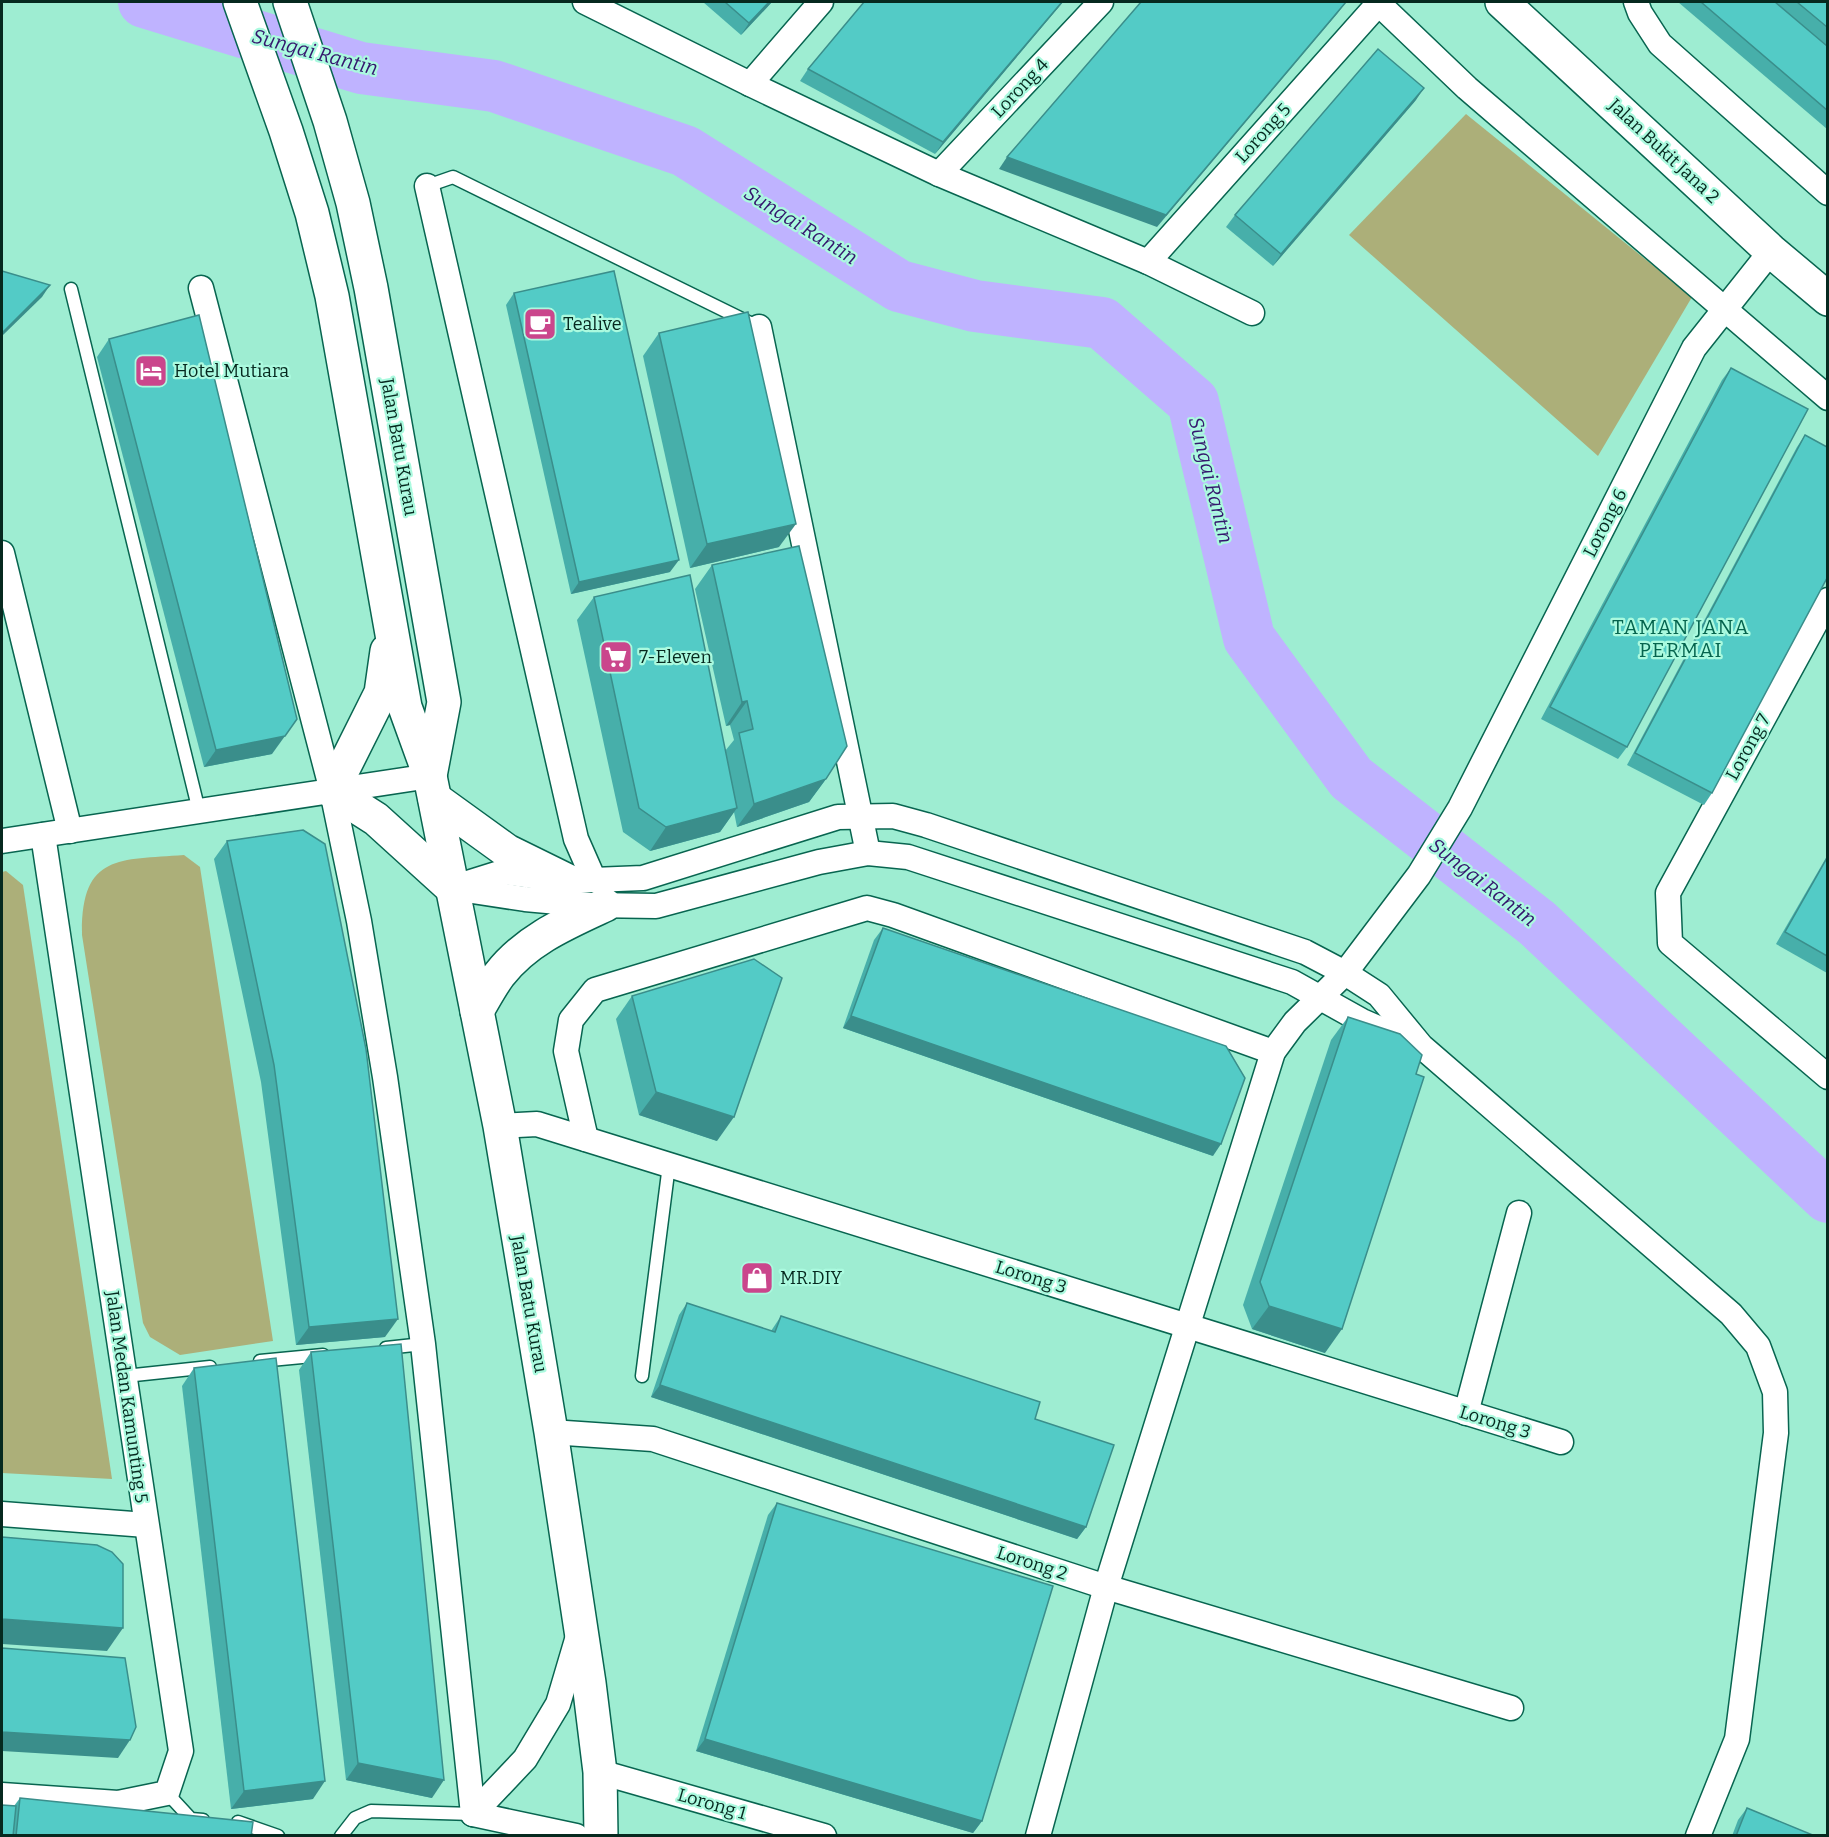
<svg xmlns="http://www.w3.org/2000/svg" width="1829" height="1837" viewBox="0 0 1829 1837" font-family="Bitter,serif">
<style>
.green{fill:#acaf79}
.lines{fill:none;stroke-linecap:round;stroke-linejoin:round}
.river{stroke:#bfb3ff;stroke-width:52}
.lane-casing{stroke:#086550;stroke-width:15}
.street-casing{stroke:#086550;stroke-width:27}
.secondary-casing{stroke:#086550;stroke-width:36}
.lane{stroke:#fff;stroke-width:12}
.street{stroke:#fff;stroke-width:24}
.secondary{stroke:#fff;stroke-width:33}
.wall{fill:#47afaa}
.shaded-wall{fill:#3a8e8b}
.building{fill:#53cbc6;stroke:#3a8e8b;stroke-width:1.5}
.labels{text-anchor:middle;stroke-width:4.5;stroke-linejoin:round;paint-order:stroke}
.street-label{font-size:18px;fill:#06291f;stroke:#abfadf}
.poi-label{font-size:18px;fill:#06291f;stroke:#abfadf;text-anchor:start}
.water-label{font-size:20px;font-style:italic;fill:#34176d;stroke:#abfadf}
.neighbourhood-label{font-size:20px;letter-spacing:1.5px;fill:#05644e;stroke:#abfadf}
</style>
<rect width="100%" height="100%" fill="#9eedd2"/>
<g class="green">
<polygon points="1466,114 1692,297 1598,456 1349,235"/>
<path d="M184,855L200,867L273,1341L180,1355L150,1337L143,1323L82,935C81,854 118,860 184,855Z"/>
<polygon points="6,871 23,885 112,1479 2,1473 2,872"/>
</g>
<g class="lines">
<polyline class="river" points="144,2 361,68 494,86 685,151 899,286 975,306 1102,323 1193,402 1249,638 1351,778 1537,923 1828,1197"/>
<g class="lane-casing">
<g id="lane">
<polyline points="427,186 453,177 750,323"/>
<polyline points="71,289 199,811"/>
<polyline points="386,1348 423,1344"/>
<polyline points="260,1361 323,1355"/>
<polyline points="125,1376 210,1367"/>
<polyline points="642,1376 669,1165"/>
<polyline points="167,1793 191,1819 203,1820"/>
<polyline points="238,1822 278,1836"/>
<polyline points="341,1836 355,1818 371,1811 473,1814"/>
</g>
</g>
<g class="street-casing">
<g id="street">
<polyline points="585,2 750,84 939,174 1148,262 1252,313"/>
<polyline points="1377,2 1467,88 1828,398"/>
<polyline points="1636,2 1640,13 1660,44 1828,193"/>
<polyline points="750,84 821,2"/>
<polyline points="939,174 1101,2"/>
<polyline points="427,186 576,839 594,880"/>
<polyline points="1148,262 1379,3"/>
<polyline points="201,288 332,791 359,921 385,1077 423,1344 473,1814"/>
<polyline points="759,327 868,853"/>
<polyline points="2,553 70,831"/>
<polyline points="1828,600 1668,893 1670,943 1828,1077"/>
<polyline points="2,841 430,776"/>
<polyline points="452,888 503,872 568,881 643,878 838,817 893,816 926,825 1305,952 1345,973 1379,995 1421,1046 1731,1314 1758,1346 1775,1392 1776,1433 1737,1739 1698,1836"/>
<polyline points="459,889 525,899 591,905 656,906 819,862 868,853 908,857 1292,982 1362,1021 1394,1035"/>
<polyline points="500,1126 537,1124 1561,1442"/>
<polyline points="586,1139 566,1051 571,1020 595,990 867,908 893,915 1273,1052"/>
<polyline points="1466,1413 1519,1213"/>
<polyline points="551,1432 653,1439 1106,1587 1511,1708"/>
<polyline points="2,1514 146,1525"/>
<polyline points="600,1772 824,1836"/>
<polyline points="2,1795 118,1803 167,1793 181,1751 43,835"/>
<polyline points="473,1814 525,1759 558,1704 579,1633"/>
<polyline points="473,1814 576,1836"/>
<polyline points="1038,1836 1106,1587 1273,1052 1295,1022 1345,973 1419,875 1460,808 1694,348 1771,251"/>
</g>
</g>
<g class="secondary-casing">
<g id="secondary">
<polyline points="240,2 286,131 312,213 332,296 405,707 430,776 500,1126 551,1432 589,1683 600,1772 601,1836"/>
<polyline points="290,2 330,121 353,203 371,288 444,702 430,776"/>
<polyline points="1502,2 1771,251 1828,299"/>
<polyline points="387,651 381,693 332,791 376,819 452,888"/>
<polyline points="435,799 507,851 568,881"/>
<path d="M477,1011C484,999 491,986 499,975C526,940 566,923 605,905"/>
</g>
</g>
<use href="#lane" class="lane"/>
<use href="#street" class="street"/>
<use href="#secondary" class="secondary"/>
</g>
<g class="wall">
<polygon points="703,2 772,2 741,35"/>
<polygon points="864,2 1063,2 935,154 800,81 808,69"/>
<polygon points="1678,2 1827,2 1827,129"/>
<polygon points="1416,100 1273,266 1226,227 1235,215"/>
<polygon points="514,293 670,572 571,594 506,305"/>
<polygon points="659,333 779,547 690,568 643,356"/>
<polygon points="109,339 272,754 204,767 97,357"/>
<polygon points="1731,368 1627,747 1618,759 1541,719 1722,380"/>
<polygon points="1805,435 1712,793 1704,805 1627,765 1797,447"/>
<polygon points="712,565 826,779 809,802 737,827 734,812 720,832 650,851 623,832 577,620 594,597 725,751 734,740 730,725 726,726 695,589"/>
<polygon points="227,841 385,1337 296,1345 261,1082 214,859"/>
<polygon points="1827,856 1827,973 1776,944"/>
<polygon points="883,928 1213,1156 843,1028 874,940"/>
<polygon points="632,996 717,1141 639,1115 616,1019"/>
<polygon points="1348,1017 1325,1353 1252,1329 1243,1305 1331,1040"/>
<polygon points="687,1303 771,1331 781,1316 1035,1419 1086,1527 1077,1539 651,1397 679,1315"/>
<polygon points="311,1352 432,1798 346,1780 299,1370"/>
<polygon points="194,1368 313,1799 231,1809 182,1386"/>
<polygon points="777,1503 982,1821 973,1833 696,1751 768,1515"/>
<polygon points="20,1798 251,1836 2,1836 14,1806"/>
<polygon points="1747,1808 1815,1836 1732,1836 1738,1820"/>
</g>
<g class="shaded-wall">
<polygon points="769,2 772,2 741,35 749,23"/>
<polygon points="1062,2 1063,2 935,154 943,142"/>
<polygon points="1346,2 1337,14 1157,227 999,169 1007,157"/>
<polygon points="1424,88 1416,100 1273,266 1281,254"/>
<polygon points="50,285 42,297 2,336 2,333"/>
<polygon points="796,524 779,547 690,568 707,544"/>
<polygon points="679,560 670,572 571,594 579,582"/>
<polygon points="747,701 730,725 726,726 742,702"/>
<polygon points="285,736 272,754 204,767 216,750"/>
<polygon points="826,779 809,802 737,827 754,804"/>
<polygon points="737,808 720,832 650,851 666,827"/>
<polygon points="851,1016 1221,1144 1213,1156 843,1028"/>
<polygon points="656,1092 734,1117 717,1141 639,1115"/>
<polygon points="1269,1306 1342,1329 1325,1353 1252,1329"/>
<polygon points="398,1319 385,1337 296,1345 309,1327"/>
<polygon points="660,1385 1086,1527 1077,1539 651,1397"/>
<polygon points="2,1619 123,1628 107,1651 2,1644"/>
<polygon points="2,1732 130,1740 118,1758 2,1751"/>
<polygon points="705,1739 982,1821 973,1833 696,1751"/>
<polygon points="358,1763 444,1780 432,1798 346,1780"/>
<polygon points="325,1781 313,1799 231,1809 244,1791"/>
</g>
<g class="building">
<polygon points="725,2 769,2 749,23"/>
<polygon points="864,2 1062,2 943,142 808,69"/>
<polygon points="1141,2 1346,2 1166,215 1007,157"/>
<polygon points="1701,2 1775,2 1827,46 1827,110"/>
<polygon points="1797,2 1827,2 1827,27"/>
<polygon points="1378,49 1424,88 1281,254 1235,215"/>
<polygon points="2,271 50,285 2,333"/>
<polygon points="614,271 679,560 579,582 514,293"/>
<polygon points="748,312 796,524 707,544 659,333"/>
<polygon points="199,315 297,719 285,736 216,750 109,339"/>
<polygon points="1731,368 1808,409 1627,747 1550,707"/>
<polygon points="1805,435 1827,447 1827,578 1712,793 1635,753"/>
<polygon points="799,546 847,746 826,779 754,804 739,733 753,729 747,701 742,702 712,565"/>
<polygon points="690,575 737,808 666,827 639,808 594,597"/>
<polygon points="303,830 325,844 366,1049 398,1319 309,1327 274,1065 227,841"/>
<polygon points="1827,858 1827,956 1785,932"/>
<polygon points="883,928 1226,1046 1245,1078 1221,1144 851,1016"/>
<polygon points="754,959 782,978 734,1117 656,1092 632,996"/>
<polygon points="1348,1017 1400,1034 1422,1055 1416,1074 1424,1077 1342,1329 1269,1306 1260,1282"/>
<polygon points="687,1303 775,1332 781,1316 1040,1402 1035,1419 1114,1445 1086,1527 660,1385"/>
<polygon points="401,1344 444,1780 358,1763 311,1352"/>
<polygon points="276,1358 325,1781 244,1791 194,1368"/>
<polygon points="777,1503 1053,1586 982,1821 705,1739"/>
<polygon points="2,1537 97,1545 112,1552 123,1564 123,1628 2,1619"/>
<polygon points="2,1648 125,1658 136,1727 130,1740 2,1732"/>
<polygon points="20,1798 253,1822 251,1836 16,1836"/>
<polygon points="2,1805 16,1806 13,1836 2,1836"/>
<polygon points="1747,1808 1815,1836 1736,1836"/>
</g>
<defs>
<g id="cafe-square" transform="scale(1.725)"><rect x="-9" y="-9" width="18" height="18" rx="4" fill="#ca468c" stroke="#abfadf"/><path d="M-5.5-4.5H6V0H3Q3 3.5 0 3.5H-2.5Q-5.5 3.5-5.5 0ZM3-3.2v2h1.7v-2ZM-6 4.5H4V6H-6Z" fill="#fff"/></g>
<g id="hotel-square" transform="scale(1.725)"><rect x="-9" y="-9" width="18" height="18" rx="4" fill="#ca468c" stroke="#abfadf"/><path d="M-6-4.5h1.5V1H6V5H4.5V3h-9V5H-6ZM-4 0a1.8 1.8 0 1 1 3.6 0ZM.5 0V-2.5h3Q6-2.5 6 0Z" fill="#fff"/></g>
<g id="supermarket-square" transform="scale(1.725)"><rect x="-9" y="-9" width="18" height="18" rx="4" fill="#ca468c" stroke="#abfadf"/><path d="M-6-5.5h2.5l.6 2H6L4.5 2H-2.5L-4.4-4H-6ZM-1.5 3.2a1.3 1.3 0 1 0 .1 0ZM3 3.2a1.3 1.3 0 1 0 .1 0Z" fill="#fff"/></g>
<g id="shop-square" transform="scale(1.725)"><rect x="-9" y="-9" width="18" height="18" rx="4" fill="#ca468c" stroke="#abfadf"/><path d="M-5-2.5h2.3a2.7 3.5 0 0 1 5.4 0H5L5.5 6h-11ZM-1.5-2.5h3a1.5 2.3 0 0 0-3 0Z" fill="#fff"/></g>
</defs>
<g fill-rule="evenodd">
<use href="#cafe-square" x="540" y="324"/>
<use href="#hotel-square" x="151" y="371"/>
<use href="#supermarket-square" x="616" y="657"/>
<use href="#shop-square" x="757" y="1278"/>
</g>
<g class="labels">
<g class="street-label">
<text transform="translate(1020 88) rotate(-47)" y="6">Lorong 4</text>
<text transform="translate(1263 133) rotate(-48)" y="6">Lorong 5</text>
<text transform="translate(1664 151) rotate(43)" y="6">Jalan Bukit Jana 2</text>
<text transform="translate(399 447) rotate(80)" y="6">Jalan Batu Kurau</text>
<text transform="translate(1605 523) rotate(-63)" y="6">Lorong 6</text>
<text transform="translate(1748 747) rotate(-61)" y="6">Lorong 7</text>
<text transform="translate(1031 1277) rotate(17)" y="6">Lorong 3</text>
<text transform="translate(529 1304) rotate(80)" y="6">Jalan Batu Kurau</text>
<text transform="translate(127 1397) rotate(82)" y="6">Jalan Medan Kamunting 5</text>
<text transform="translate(1495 1422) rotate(17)" y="6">Lorong 3</text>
<text transform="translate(1032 1563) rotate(18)" y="6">Lorong 2</text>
<text transform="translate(712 1804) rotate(16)" y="6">Lorong 1</text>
</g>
<g class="poi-label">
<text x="563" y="330">Tealive</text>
<text x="174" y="377">Hotel Mutiara</text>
<text x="639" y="663">7-Eleven</text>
<text x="780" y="1284">MR.DIY</text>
</g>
<g class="water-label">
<text transform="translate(315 52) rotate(15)" y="7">Sungai Rantin</text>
<text transform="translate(801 225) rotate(32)" y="7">Sungai Rantin</text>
<text transform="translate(1211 480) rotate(76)" y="7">Sungai Rantin</text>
<text transform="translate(1483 882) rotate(38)" y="7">Sungai Rantin</text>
</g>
<g class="neighbourhood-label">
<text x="1681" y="634">TAMAN JANA<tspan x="1681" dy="23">PERMAI</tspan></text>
</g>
</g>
<rect width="1829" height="1837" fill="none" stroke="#06291f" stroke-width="6"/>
</svg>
